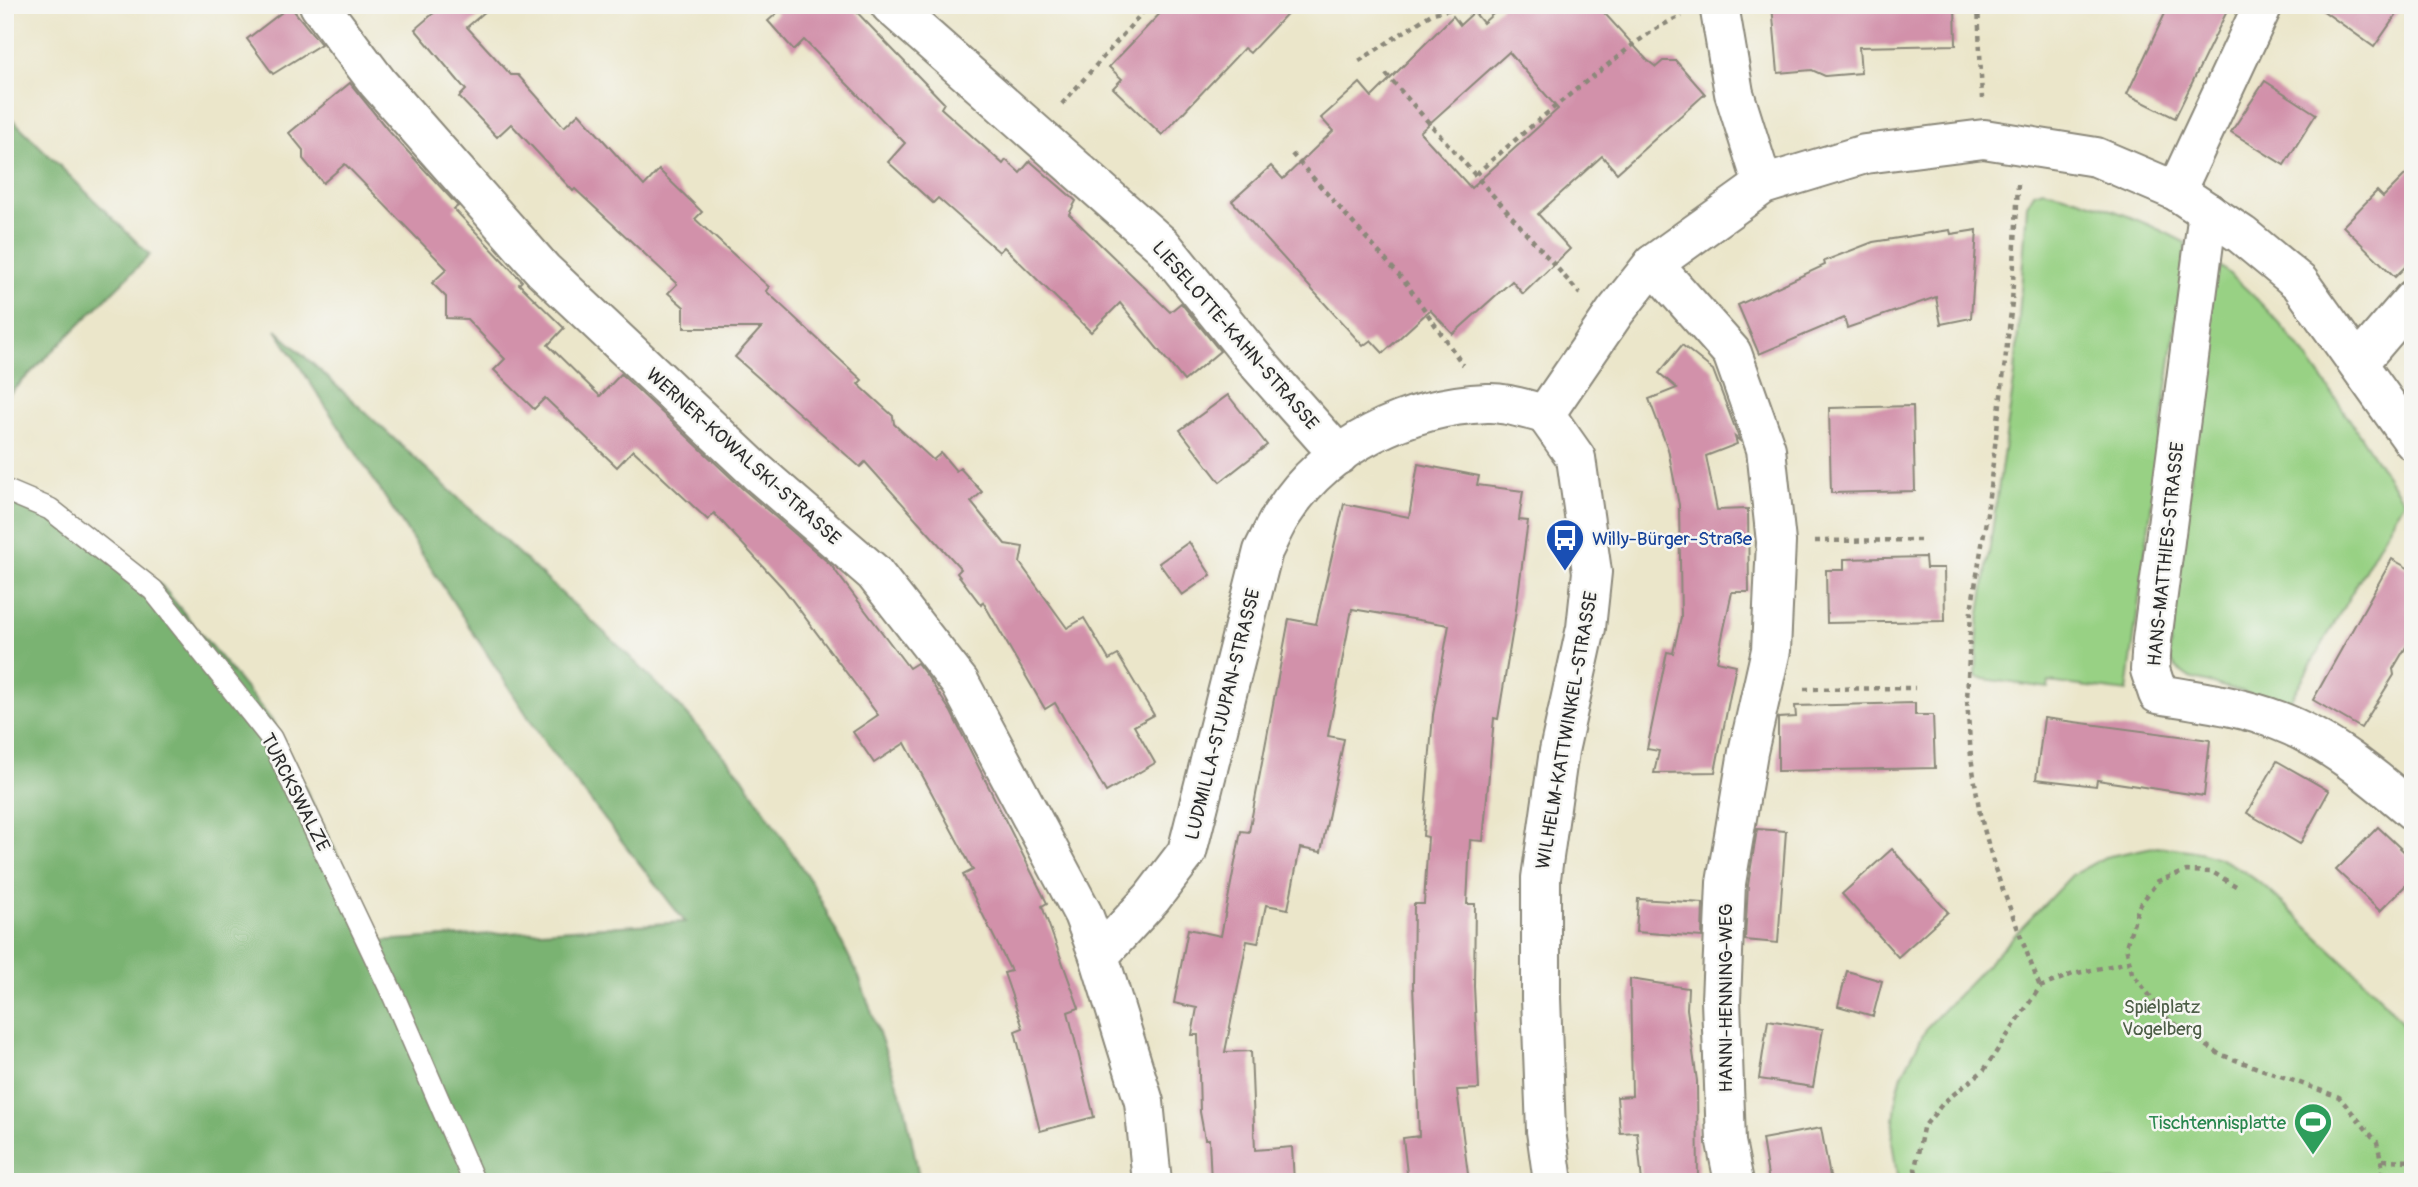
<svg xmlns="http://www.w3.org/2000/svg" width="2418" height="1187" viewBox="0 0 2418 1187" font-family="Pangolin,sans-serif">
<style>
.green{fill:#98d184;stroke:#627e58;stroke-width:2}
.forest{fill:#7ab372;stroke:#526f4e;stroke-width:2}
.building{fill:#d291aa;fill-rule:evenodd}
.lines{fill:none;stroke-linecap:round;stroke-linejoin:round}
.service-casing{stroke:#8b887a;stroke-width:24}
.minor-casing{stroke:#8b887a;stroke-width:42}
.path{stroke:#8b887a;stroke-width:4.5;stroke-dasharray:5 5;stroke-linecap:butt}
.service{stroke:#fff;stroke-width:21}
.minor{stroke:#fff;stroke-width:38}
.labels{text-anchor:middle;stroke-width:5;stroke-linejoin:round;paint-order:stroke}
.street-label{font-size:19px;fill:#2b2b2b;stroke:#f6f6f2}
.transit-label{font-size:19px;fill:#164399;stroke:#f6f6f2;text-anchor:start}
.park-label{font-size:19px;fill:#4c5d46;stroke:#f6f6f2}
.leisure-label{font-size:19px;fill:#27864d;stroke:#f6f6f2;text-anchor:end}
</style>
<rect width="100%" height="100%" fill="#f6f6f2"/>
<filter id="ink" filterUnits="userSpaceOnUse"><feTurbulence type="fractalNoise" baseFrequency=".0143" numOctaves="2"/><feDisplacementMap in="SourceGraphic" scale="14" xChannelSelector="R" yChannelSelector="G"/><feConvolveMatrix kernelMatrix="1 2 1 2 8 2 1 2 1" color-interpolation-filters="sRGB"/></filter>
<filter id="wash" filterUnits="userSpaceOnUse"><feTurbulence type="fractalNoise" baseFrequency=".00686" numOctaves="4" result="noise"/><feDisplacementMap in="SourceGraphic" scale="28" xChannelSelector="R" yChannelSelector="G"/><feGaussianBlur stdDeviation="1.57" result="paint"/><feColorMatrix in="noise" values="0 0 0 0 0 0 0 0 0 0 0 0 0 0 0 0 0 1.4 0 .05"/><feComposite in="paint" operator="in"/></filter>
<g filter="url(#wash)">
<rect width="100%" height="100%" fill="#ebe6ca"/>
<g class="green">
<path d="M2043,190C2094,201 2139,218 2186,243L2127,692L2049,682L2048,688L1976,678L1978,628L2015,374L2027,205L2034,193Z"/>
<path d="M2216,263C2301,329 2344,416 2404,501L2286,708L2241,691L2190,678L2176,668L2169,657Z"/>
<path d="M2153,847C2179,848 2204,850 2227,862C2264,880 2292,913 2322,941C2354,972 2390,1001 2413,1040V1182H1898L1892,1141L1897,1093L1902,1075L1927,1027L2072,875L2105,857Z"/>
</g>
<g class="forest">
<polygon points="5,112 150,255 5,398"/>
<polygon points="276,330 621,648 684,711 742,776 813,885 859,977 905,1106 920,1182 5,1182 5,481 162,586 273,722 379,941 685,922 545,743"/>
</g>
<g id="blocks">
<g class="building">
<polygon points="443,5 493,5 467,27 511,75 518,75 564,127 579,113 644,186 659,170 702,212 695,219 769,287 766,291 862,380 858,384 893,416 894,424 933,460 941,453 956,471 960,468 982,492 971,502 1005,544 1023,547 1020,563 1067,628 1084,618 1109,660 1118,655 1154,715 1134,726 1155,763 1106,792 1055,703 1045,709 983,602 981,605 957,573 961,569 865,462 860,467 735,357 761,328 684,328 684,307 668,293 677,284 575,189 573,191 511,124 497,137 459,97 466,90 415,29"/>
<polygon points="770,5 850,5 944,103 941,108 1003,164 1006,160 1020,173 1030,161 1076,201 1069,214 1170,312 1181,303 1220,351 1184,381 1120,303 1091,332 1004,247 999,252 938,198 933,203 888,162 905,143 804,40 794,50 768,21 777,13"/>
<polygon points="1168,5 1295,5 1250,53 1244,48 1162,135 1113,88 1122,79 1109,67"/>
<path d="M1503,5H1597L1647,60L1656,67L1663,61H1676L1705,94L1617,173L1602,156L1538,214L1570,249L1523,294L1512,281L1453,334L1430,310L1383,353L1371,340L1363,346L1232,201L1271,166L1283,179L1333,131L1321,118L1360,83L1372,97L1453,16L1460,25L1474,12L1483,23ZM1509,52L1558,109L1471,188L1420,132Z"/>
<polygon points="1772,5 1955,5 1956,45 1859,47 1861,73 1825,76 1812,70 1778,73"/>
<polygon points="2169,5 2230,5 2175,118 2127,94"/>
<polygon points="2315,5 2403,5 2374,47"/>
<polygon points="290,6 321,44 273,74 247,39"/>
<polygon points="2265,81 2316,114 2284,165 2231,132"/>
<polygon points="350,83 387,129 458,206 454,209 522,281 519,284 564,328 548,345 600,396 621,374 743,489 830,564 909,668 917,663 927,676 951,712 1047,903 1042,906 1079,1008 1068,1012 1094,1117 1040,1131 1015,1031 1023,1028 1004,973 1011,971 963,875 973,870 905,743 874,763 853,732 878,715 783,588 714,513 708,520 633,450 617,467 545,398 534,409 494,370 505,359 467,319 446,318 446,297 432,283 447,269 345,164 323,183 303,159 303,150 289,133"/>
<polygon points="2413,167 2413,259 2395,277 2343,226 2377,191 2383,197"/>
<polygon points="1950,230 1951,234 1977,230 1971,318 1941,324 1936,297 1847,328 1844,318 1759,354 1738,305 1825,265 1824,261 1873,242"/>
<polygon points="1682,345 1713,370 1740,441 1735,437 1737,444 1706,456 1717,510 1748,509 1749,592 1732,592 1717,661 1736,665 1715,772 1654,773 1659,751 1647,749 1667,652 1673,653 1681,618 1679,505 1668,449 1649,399 1677,388 1659,373"/>
<polygon points="1228,395 1267,445 1220,482 1180,430"/>
<polygon points="1913,406 1915,491 1831,493 1829,408"/>
<polygon points="1418,464 1479,476 1477,485 1523,491 1519,520 1528,521 1515,617 1498,719 1494,718 1483,841 1470,840 1467,904 1475,904 1474,986 1479,1089 1457,1090 1469,1182 1408,1182 1403,1138 1419,1136 1413,984 1414,904 1424,904 1428,837 1423,836 1433,715 1449,625 1352,609 1328,736 1344,739 1321,852 1300,848 1288,909 1266,905 1258,943 1247,941 1225,1052 1251,1051 1255,1150 1292,1147 1294,1182 1211,1182 1209,1139 1205,1139 1200,1112 1198,1035 1192,1035 1197,1008 1174,1003 1188,929 1221,936 1241,831 1249,832 1289,619 1316,624 1344,504 1409,517"/>
<polygon points="1189,542 1211,575 1182,595 1159,563"/>
<polygon points="1925,557 1926,568 1944,568 1945,621 1827,623 1826,570 1844,570 1844,559"/>
<polygon points="2392,559 2413,571 2413,635 2393,669 2394,675 2361,728 2313,700"/>
<polygon points="1915,703 1915,715 1933,715 1935,768 1778,771 1778,718 1796,717 1795,706"/>
<polygon points="2044,718 2210,740 2204,796 2097,780 2096,786 2036,779"/>
<polygon points="2277,761 2329,791 2300,844 2247,813"/>
<polygon points="2378,827 2413,860 2413,878 2380,911 2336,870"/>
<polygon points="1757,829 1786,831 1778,943 1745,940 1748,885"/>
<polygon points="1892,849 1948,912 1898,957 1842,894"/>
<polygon points="1638,899 1703,903 1702,937 1636,932"/>
<polygon points="1847,971 1882,981 1873,1016 1838,1006"/>
<polygon points="1630,979 1688,988 1687,1009 1697,1081 1698,1182 1642,1182 1637,1132 1620,1133 1617,1097 1632,1096"/>
<polygon points="1768,1020 1823,1029 1813,1087 1759,1079"/>
<polygon points="1821,1128 1831,1182 1769,1182 1762,1139"/>
</g>
</g>
</g>
<g filter="url(#ink)">
<use href="#blocks" fill-opacity="0" stroke="#8b887a" stroke-width="2"/>
<g class="lines">
<g class="service-casing">
<polyline id="service" points="5,490 50,509 153,590 271,738 394,997 474,1182"/>
</g>
<g class="minor-casing">
<g id="minor">
<polyline points="319,5 378,83 543,270 757,472 874,573 960,683 1083,914 1099,956"/>
<polyline points="890,5 1163,246 1260,366 1339,455"/>
<polyline points="1719,5 1734,93 1763,185"/>
<polyline points="2176,191 2263,5"/>
<path d="M2208,212L2152,640L2150,670L2158,694C2199,701 2240,706 2279,721C2329,740 2373,777 2413,811"/>
<polyline points="1653,264 1732,353 1766,449 1776,542 1771,650 1748,752 1726,883 1721,1000 1726,1142 1734,1182"/>
<polyline points="2359,362 2413,299"/>
<polyline points="1545,414 1615,312 1653,264 1763,185 1865,154 1984,139 2096,157 2176,191 2242,235 2300,283 2413,441"/>
<polyline points="1545,414 1576,458 1592,572 1586,628 1559,751 1541,878 1541,998 1546,1131 1553,1182"/>
<path d="M1152,1182L1144,1102L1099,956L1152,898L1187,852L1263,551C1270,538 1275,524 1283,513C1326,445 1409,406 1487,403C1506,402 1527,410 1545,414"/>
</g>
</g>
<g class="path">
<polyline points="1978,5 1982,99"/>
<polyline points="1359,61 1433,13 1471,5"/>
<polyline points="1386,74 1580,294"/>
<polyline points="1062,104 1149,5"/>
<polyline points="1292,154 1406,283 1463,365"/>
<path d="M1476,174C1517,138 1558,103 1601,70C1627,50 1651,28 1682,16"/>
<polyline points="2018,184 2012,303 1986,521 1971,610 1967,700 1971,757 1980,814 1995,869 2040,987"/>
<polyline points="1815,541 1923,540"/>
<polyline points="1804,689 1915,688"/>
<polyline points="2236,886 2212,872 2186,871 2158,881 2139,906 2126,946 2132,973 2168,1019 2219,1054 2339,1097 2377,1142 2383,1169 2378,1182"/>
<polyline points="2383,1160 2413,1161"/>
<polyline points="1919,1182 1915,1169 1923,1128 1944,1102 1984,1070 2040,987 2073,974 2129,962"/>
</g>
<use href="#service" class="service"/>
<use href="#minor" class="minor"/>
</g>
</g>
<defs>
<g id="bus-pin" transform="scale(2.0125)"><path d="M0 17L-7.5 6A9.5 9.5 0 1 1 7.5 6Z" fill="#1a4fb4" stroke="#f6f6f2"/><path d="M-5-6H5V4H4V6H2V4H-2V6H-4V4H-5ZM-3.5-4V0h7V-4ZM-3.5 1.2v1.5H-2V1.2ZM2 1.2v1.5H3.5V1.2Z" fill="#fff"/></g>
<g id="stadium-pin" transform="scale(2.0125)"><path d="M0 17L-7.5 6A9.5 9.5 0 1 1 7.5 6Z" fill="#2e9e5b" stroke="#f6f6f2"/><path d="M0-5a6.5 5 0 1 0 0 10a6.5 5 0 1 0 0-10ZM-3.5-1.8h7v3.6h-7Z" fill="#fff"/></g>
</defs>
<g fill-rule="evenodd">
<use href="#bus-pin" x="1565" y="538"/>
<use href="#stadium-pin" x="2313" y="1122"/>
</g>
<g class="labels">
<g class="street-label">
<text transform="translate(1236 335) rotate(49)" y="7">LIESELOTTE-KAHN-STRASSE</text>
<text transform="translate(744 456) rotate(42)" y="7">WERNER-KOWALSKI-STRASSE</text>
<text transform="translate(2165 554) rotate(-84)" y="7">HANS-MATTHIES-STRASSE</text>
<text transform="translate(1222 714) rotate(-76)" y="7">LUDMILLA-STJUPAN-STRASSE</text>
<text transform="translate(1566 730) rotate(-80)" y="7">WILHELM-KATTWINKEL-STRASSE</text>
<text transform="translate(296 792) rotate(63)" y="7">TURCKSWALZE</text>
<text transform="translate(1725 998) rotate(-90)" y="7">HANNI-HENNING-WEG</text>
</g>
<g class="transit-label">
<text x="1592" y="545">Willy-Bürger-Straße</text>
</g>
<g class="park-label">
<text x="2162" y="1013">Spielplatz<tspan x="2162" dy="22">Vogelberg</tspan></text>
</g>
<g class="leisure-label">
<text x="2286" y="1129">Tischtennisplatte</text>
</g>
</g>
<rect width="2418" height="1187" fill="none" stroke="#f6f6f2" stroke-width="28"/>
</svg>
